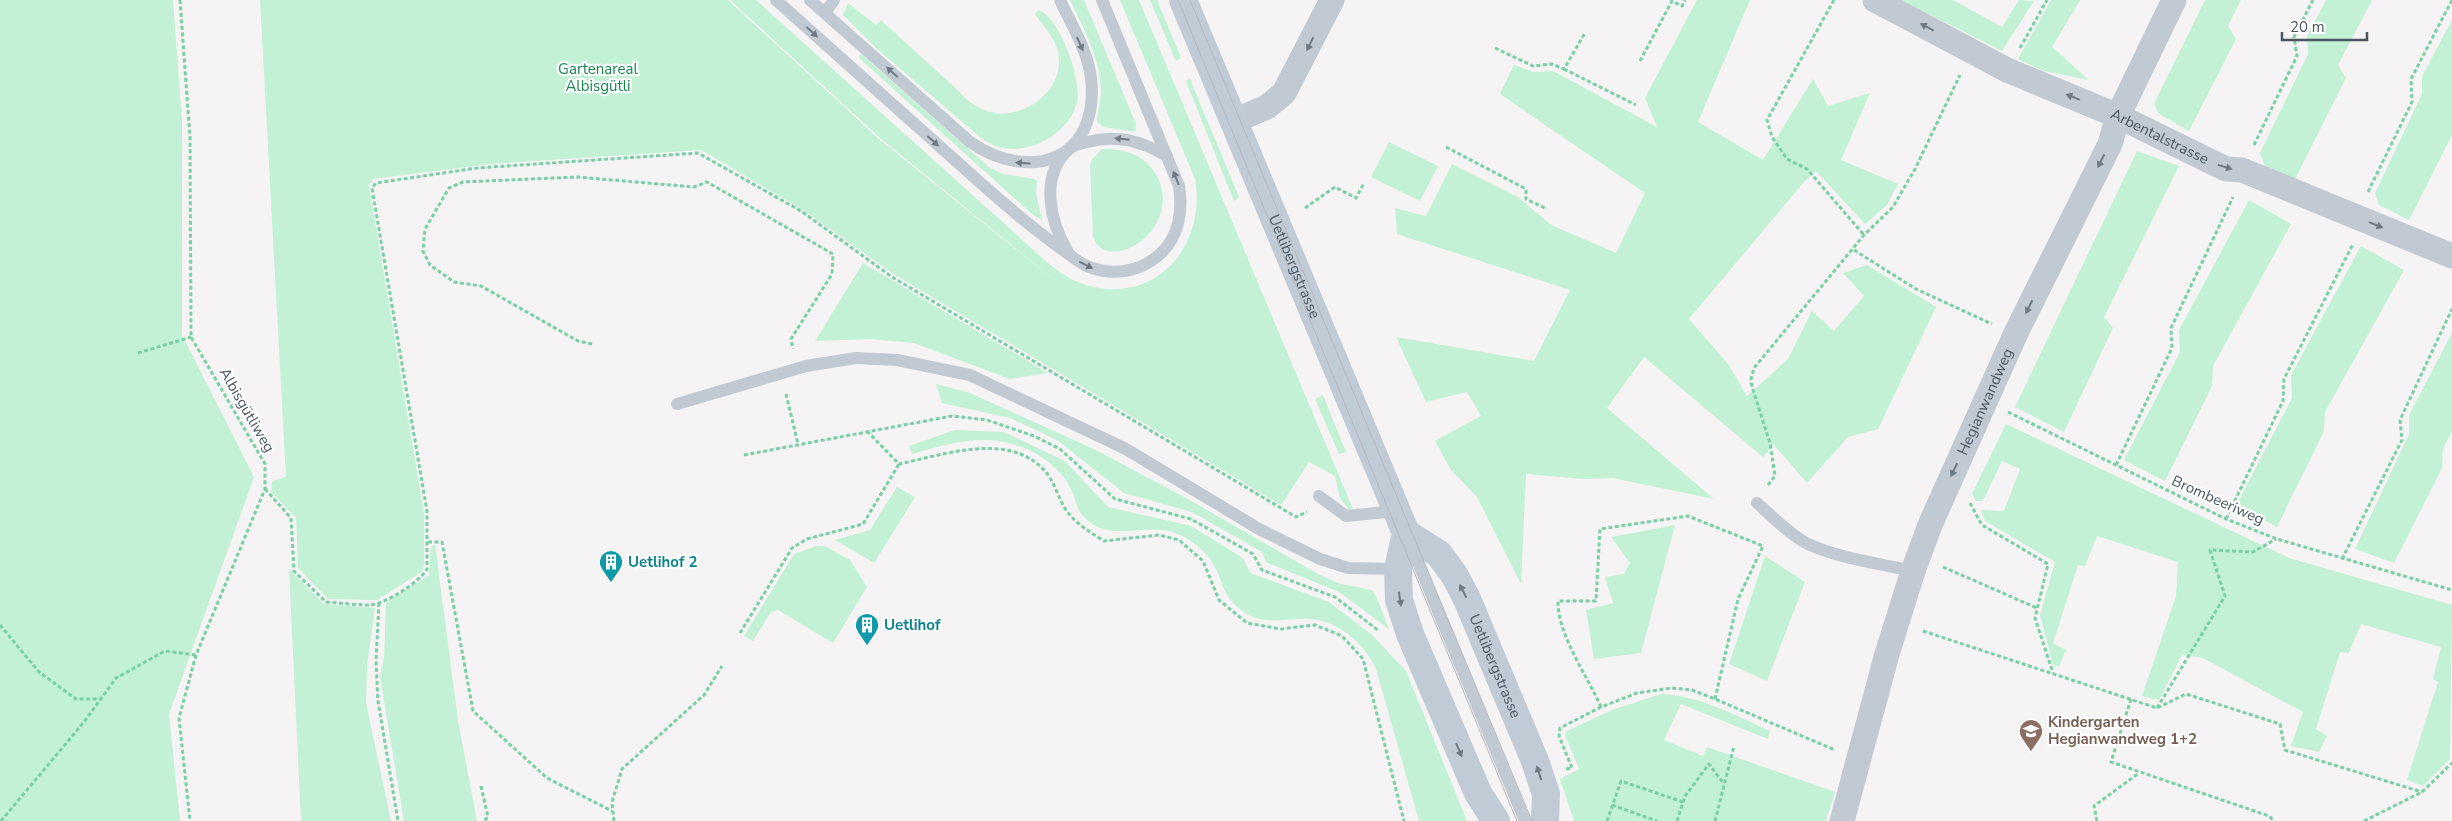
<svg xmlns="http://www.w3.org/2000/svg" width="2452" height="821" viewBox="0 0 2452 821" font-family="'Nunito Sans',sans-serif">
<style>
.green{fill:#c3f1d5}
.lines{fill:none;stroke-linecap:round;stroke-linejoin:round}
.path{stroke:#7ad0a6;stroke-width:3;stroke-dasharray:4 2.5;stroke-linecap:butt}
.service{stroke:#c1cad2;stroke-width:12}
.minor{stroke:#c1cad2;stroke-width:25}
.secondary{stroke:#c1cbd6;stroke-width:28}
.tram{stroke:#b5b8bd;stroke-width:1}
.oneway{fill:#6e7983}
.oneway2{fill:#6e7984}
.labels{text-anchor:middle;stroke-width:4.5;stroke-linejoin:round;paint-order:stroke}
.park-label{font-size:15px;fill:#17864f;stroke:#fff}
.street-label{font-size:15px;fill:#4a5661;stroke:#fff}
.culture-label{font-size:15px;font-weight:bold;fill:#0d838f;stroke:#fff;text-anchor:start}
.education-label{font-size:15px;font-weight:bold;fill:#785e54;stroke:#fff;text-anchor:start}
</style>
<rect width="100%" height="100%" fill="#f5f3f3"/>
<g class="green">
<polygon points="0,0 173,0 182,120 182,335 254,477 169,714 180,821 0,821"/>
<path d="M260,0H728L879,139L1069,292L880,138L730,0H756L1049,264C1061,273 1072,281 1086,285C1155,306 1207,246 1195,179L1120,0H1139L1353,509L1349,510L1340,498L1335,476L1309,462L1281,505L895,275L803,210L701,150L490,164L373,179L369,185L424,514V564L423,571L377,600L328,599L298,568L296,518L271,492L272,481L286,477Z"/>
<path d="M1070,0H1084L1136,124L1135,132L1104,127L1097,122C1097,111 1101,101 1101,91C1100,58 1084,29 1070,0Z"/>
<polygon points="1150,0 1157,0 1181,58 1176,61"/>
<polygon points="1697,0 1750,0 1698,122 1763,160 1813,79 1828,106 1870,93 1841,160 1898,184 1887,205 1865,224 1816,171 1803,183 1689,319 1728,364 1747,396 1788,359 1812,311 1834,331 1864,296 1843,273 1867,265 1936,307 1878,429 1848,437 1807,483 1774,445 1763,457 1644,357 1607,408 1714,499 1613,478 1585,479 1526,474 1521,584 1477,497 1451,470 1435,441 1481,416 1467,392 1426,402 1396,337 1534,361 1570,290 1397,234 1395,208 1426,216 1452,164 1518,197 1551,225 1616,253 1645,193 1500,94 1514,65 1534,72 1553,71 1657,127 1645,98"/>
<polygon points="1901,0 1953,0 2002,27 2019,0 2034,1 2002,51"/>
<polygon points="2051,0 2080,0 2052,47 2089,80 2044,71 2018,59"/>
<polygon points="2205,0 2241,0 2228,26 2236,39 2189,131 2159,114 2154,104"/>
<polygon points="2326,0 2372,0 2338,65 2346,78 2295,179 2265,166 2260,153 2308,54 2307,36"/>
<path d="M848,3L876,25L881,20L885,24C906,43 928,63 950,83C960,92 969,104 982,109C1013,124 1057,99 1059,64C1060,42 1046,30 1035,14L1038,10C1060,16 1082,81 1077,102C1070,133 1029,156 998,147C992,145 986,141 981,138L875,47L843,15Z"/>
<polygon points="2452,20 2452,135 2409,220 2379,205 2375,193 2422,94 2422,76"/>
<polygon points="861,54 990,168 1003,174 1035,179 1037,181 1036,194 1042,220 1033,215 858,57"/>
<polygon points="1190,79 1239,197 1234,201 1186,81"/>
<polygon points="1389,142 1438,166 1420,201 1371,177"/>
<path d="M1102,149C1123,149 1144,154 1155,173C1188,228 1107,277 1093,237L1090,166L1092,159Z"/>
<polygon points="2137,151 2179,166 2104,317 2113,328 2064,432 2015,407"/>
<polygon points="2249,200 2291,224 2213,366 2212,386 2165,481 2124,460 2180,352 2179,330"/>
<polygon points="2361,246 2404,270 2325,412 2324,431 2277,527 2236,506 2292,398 2291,375"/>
<polygon points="863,263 1048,373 1010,379 914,343 871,339 815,341"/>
<polygon points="2452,333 2452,431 2443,449 2442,468 2394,563 2355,549 2409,434 2409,415"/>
<polygon points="936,384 970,393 1096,450 1195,503 1320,575 1341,584 1372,590 1377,598 1389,629 1339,592 1266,562 1262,552 1192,512 1124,493 1057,440 1010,418 942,403"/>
<polygon points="1323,395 1346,452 1339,454 1315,399"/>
<polygon points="2006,424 2289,558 2452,605 2450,759 2423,786 2407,780 2438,682 2433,679 2441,647 2361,624 2349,653 2340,652 2316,729 2327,736 2319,752 2291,746 2303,712 2203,658 2182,655 2159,700 2142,696 2176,596 2178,562 2097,536 2085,566 2078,565 2053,643 2066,650 2059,667 2053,665 2040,615 2055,562 1985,521 1981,510 2004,511 2020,469 2002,461 1983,501 1976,501 1972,494"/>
<path d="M955,430L1004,432L1065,461L1108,507L1191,526L1243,558L1250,573L1329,602L1373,636L1406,671L1467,821H1419L1376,669C1366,647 1344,625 1318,620C1295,615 1269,627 1247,614C1220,597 1226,585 1212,562C1205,550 1190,539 1178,534C1149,521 1112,543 1087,520C1077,512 1076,501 1072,491C1062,469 1041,454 1019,446C983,433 947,444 912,454L909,446Z"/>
<polygon points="897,487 915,497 874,563 835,540 870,530"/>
<polygon points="1675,525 1641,653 1594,659 1586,610 1613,603 1605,577 1624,574 1630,563 1611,537"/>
<polygon points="435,544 458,721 477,821 404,821 380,677 384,658 386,603 429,575 431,547"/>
<polygon points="817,546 825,546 850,560 867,587 833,643 778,610 771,612 753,641 744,636 794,554"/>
<polygon points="1765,556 1805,582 1767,681 1729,664"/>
<polygon points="289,569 324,604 375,608 367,666 366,703 391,821 301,821"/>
<path d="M1661,694C1700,696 1735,715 1770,731L1768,739L1681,704L1664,740L1703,756L1707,747L1835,792L1826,821H1574L1560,779L1579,769L1565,735L1567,731L1612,710Z"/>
</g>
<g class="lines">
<g class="path">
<polyline points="180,0 190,137 191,337 265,464 265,489 196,655 179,718 190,821"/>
<polyline points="1834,0 1767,120 1772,137 1787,159 1807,169 1864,235"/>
<polyline points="1495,48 1533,66 1552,64 1564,69 1585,33"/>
<polyline points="2020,48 2047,0"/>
<polyline points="1640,61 1672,1 1682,6 1685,0"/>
<polyline points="1564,69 1636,105"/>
<polyline points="2254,145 2297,56 2294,37 2313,0"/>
<polyline points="1446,147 1526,189 1526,199 1547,209"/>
<polyline points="2368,192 2412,102 2411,79 2452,0"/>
<polyline points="1305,208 1335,187 1356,198 1364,183"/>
<polyline points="1854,250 1916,289 1992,324"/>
<polyline points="592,344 578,341 481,286 454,282 430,265 423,251 425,229 449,188 463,182 577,177 694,187 707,182 833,254 832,274 791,339 793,349"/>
<polyline points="138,353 191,337"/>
<polyline points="786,394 798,444"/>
<polyline points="2008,412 2226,519 2277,539 2452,590"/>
<path d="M867,431L899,464C943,455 1008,431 1044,470C1054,480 1058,498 1066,510C1076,524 1090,532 1104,541L1159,535L1179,540L1203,561L1219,600L1247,623L1281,629L1315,625L1342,636L1363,659L1404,821"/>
<polyline points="744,455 952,416 987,420 1034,436 1060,449 1115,499 1191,519 1253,554 1262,570 1335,597 1379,631"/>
<polyline points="2116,465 2172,348 2171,328 2233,197"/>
<polyline points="1768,485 1775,476 1770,443 1752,387 1751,379 1754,368 1864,235 1893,207 1915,169 1960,75"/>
<path d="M265,489L291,518L294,571L326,602C341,603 356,605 370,605C385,604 420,582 427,569V511L372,188L376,183L477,168L698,153L801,211L892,277L1296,517L1307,512"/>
<polyline points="1970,503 1982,525 2048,564 2035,618 2053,673"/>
<polyline points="2226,519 2283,401 2284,379 2353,244"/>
<polyline points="428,542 442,542 473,711 547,778 612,811"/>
<polyline points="2342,559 2402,440 2400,420 2452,309"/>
<polyline points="1943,567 2037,608"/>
<polyline points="379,603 376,661 378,701 398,821"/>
<polyline points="0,625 39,672 76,699 100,699"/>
<polyline points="1923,631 2157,708 2186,694 2280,724 2285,750 2422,792"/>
<polyline points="740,633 792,548 807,539 863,524 899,464"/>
<polyline points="2131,699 2111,762 2269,816 2274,821"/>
<path d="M1601,707C1588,677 1557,634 1558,601H1596L1600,529L1688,516L1763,546L1738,599L1715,699"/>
<polyline points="2157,708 2225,596 2210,550 2253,552 2276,539"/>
<polyline points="1566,769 1572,768 1559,736 1560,728 1601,707 1637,693 1672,688 1692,690 1715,699 1835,750"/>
<polyline points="481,786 488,817 484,821"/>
<polyline points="1612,805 1657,821"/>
<polyline points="1,821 84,722 116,678 165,651 196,655"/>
<polyline points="614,821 612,802 622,769 704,695 722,666"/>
<polyline points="1607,821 1621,781 1683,802"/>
<polyline points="1677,821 1685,796 1709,764 1724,784"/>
<polyline points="1715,821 1734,746"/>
<polyline points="2097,821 2094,806 2139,773"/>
<polyline points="2364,821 2422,792 2452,763"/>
</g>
<g class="service">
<path d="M776,0C845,62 914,124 984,186C1010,209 1035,230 1063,250C1072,256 1081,265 1092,268C1115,276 1141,271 1159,255C1179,238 1183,210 1179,186L1102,0"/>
<path d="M810,0L970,142C1031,184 1100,160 1091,78C1088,51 1071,24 1060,0"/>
<polyline points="825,13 834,0"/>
<path d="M1068,252C1050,222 1039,176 1069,149C1073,145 1082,143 1087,142C1117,134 1141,141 1167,156"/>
<polyline points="677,404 806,366 856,358 897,360 970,375 1126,449 1259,529 1320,559 1348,568 1398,569"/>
<polyline points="1319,496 1346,516 1396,511"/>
<path d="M1757,503C1773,517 1789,534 1808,544C1841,559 1877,563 1913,571"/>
<polyline points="1409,541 1525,821"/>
</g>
<g class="minor">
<path id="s1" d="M1875,0L2007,70L2118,116L2226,169L2242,170L2452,256"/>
<polyline points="1234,121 1267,107 1284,93 1332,0"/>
<path id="s2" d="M1842,821L1887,654L1913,571L1930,525L2015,335L2110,144L2118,116L2174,0"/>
</g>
<g class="secondary">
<path id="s3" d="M1183,0L1406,533L1398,569L1399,600L1410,634L1478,793L1496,821"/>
<path id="s4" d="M1406,533L1439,554L1455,576L1467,599L1535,761L1546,794L1545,821"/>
</g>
<g class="tram">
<polyline points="1178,0 1517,821"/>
<polyline points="1190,0 1532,821"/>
</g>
</g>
<defs><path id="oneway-solid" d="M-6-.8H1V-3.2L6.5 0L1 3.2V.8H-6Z" transform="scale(1.25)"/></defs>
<g class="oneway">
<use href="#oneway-solid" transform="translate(1927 27) rotate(-152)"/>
<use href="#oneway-solid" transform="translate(812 32) rotate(42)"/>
<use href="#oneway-solid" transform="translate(1080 44) rotate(66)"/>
<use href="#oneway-solid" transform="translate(1310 44) rotate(116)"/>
<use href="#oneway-solid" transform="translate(892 72) rotate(-138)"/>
<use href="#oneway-solid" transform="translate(2073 97) rotate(-158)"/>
<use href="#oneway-solid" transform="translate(1122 139) rotate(-174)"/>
<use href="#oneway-solid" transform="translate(933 141) rotate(42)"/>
<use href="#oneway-solid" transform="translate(2101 161) rotate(116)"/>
<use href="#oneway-solid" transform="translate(1023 163) rotate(-176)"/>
<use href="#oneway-solid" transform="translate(2225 167) rotate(17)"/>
<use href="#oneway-solid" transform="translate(1176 178) rotate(-112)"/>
<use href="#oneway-solid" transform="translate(2376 225) rotate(22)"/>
<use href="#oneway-solid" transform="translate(1086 265) rotate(27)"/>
<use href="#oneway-solid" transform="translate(2029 307) rotate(116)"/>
<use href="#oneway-solid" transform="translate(1954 470) rotate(115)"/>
</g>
<g class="oneway2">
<use href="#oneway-solid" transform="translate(1463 591) rotate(-117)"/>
<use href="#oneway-solid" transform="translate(1400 599) rotate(81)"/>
<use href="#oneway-solid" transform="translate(1459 750) rotate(67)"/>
<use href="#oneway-solid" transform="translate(1539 773) rotate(-108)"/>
</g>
<defs>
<g id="building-pin" transform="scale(1.25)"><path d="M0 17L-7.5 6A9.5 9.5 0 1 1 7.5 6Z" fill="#0f9aa8" stroke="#fff"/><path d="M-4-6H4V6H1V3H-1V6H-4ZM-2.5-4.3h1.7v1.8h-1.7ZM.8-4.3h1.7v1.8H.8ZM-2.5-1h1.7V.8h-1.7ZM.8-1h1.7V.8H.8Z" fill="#fff"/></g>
<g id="school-pin" transform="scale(1.25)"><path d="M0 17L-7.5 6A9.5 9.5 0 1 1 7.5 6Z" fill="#8d6e63" stroke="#fff"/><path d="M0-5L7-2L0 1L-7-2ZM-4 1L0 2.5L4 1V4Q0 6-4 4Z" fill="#fff"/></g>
</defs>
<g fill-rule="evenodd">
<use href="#building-pin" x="611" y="562"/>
<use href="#building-pin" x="867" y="625"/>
<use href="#school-pin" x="2031" y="731"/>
</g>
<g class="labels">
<g class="park-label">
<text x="598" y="74">Gartenareal<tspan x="598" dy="17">Albisgütli</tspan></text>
</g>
<g class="street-label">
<text dy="5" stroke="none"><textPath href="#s1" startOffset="316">Arbentalstrasse</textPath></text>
<text dy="5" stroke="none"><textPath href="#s3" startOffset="289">Uetlibergstrasse</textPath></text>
<text dy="5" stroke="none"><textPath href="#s2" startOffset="444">Hegianwandweg</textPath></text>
<text transform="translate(247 410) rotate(60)" y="5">Albisgütliweg</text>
<text transform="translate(2218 500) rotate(24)" y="5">Brombeeriweg</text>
<text dy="5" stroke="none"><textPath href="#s4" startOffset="165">Uetlibergstrasse</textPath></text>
</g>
<g class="culture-label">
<text x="628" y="567">Uetlihof 2</text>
<text x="884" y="630">Uetlihof</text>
</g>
<g class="education-label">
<text x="2048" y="727">Kindergarten<tspan x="2048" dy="17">Hegianwandweg 1+2</tspan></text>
</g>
</g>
<path d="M2282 32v8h85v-8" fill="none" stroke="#4a5661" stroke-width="2.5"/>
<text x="2290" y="32" font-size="15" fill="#4a5661" stroke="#ffffff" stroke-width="4" paint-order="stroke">20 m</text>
</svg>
